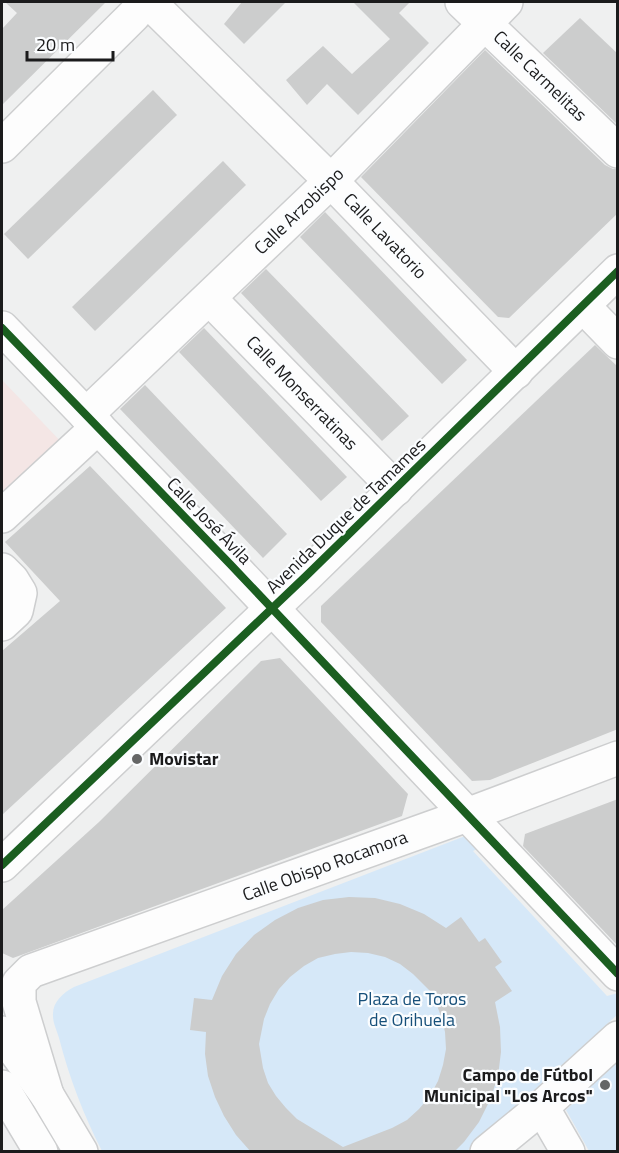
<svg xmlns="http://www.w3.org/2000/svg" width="619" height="1153" viewBox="0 0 619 1153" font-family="'Titillium Web',sans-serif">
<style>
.education{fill:#f4e6e5}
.green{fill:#d6e8f8}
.building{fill:#cccdcd;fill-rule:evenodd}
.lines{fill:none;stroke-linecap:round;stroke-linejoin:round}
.minor-casing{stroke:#cdcecf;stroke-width:36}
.minor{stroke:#fdfdfd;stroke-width:33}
.cycleway-casing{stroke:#fbfdff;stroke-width:11}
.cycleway{stroke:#1b5e20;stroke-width:8}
.poi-dot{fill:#656666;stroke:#fbfdff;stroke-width:2}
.labels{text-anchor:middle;stroke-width:4.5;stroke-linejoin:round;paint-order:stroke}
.street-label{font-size:18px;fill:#1b1b1c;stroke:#fbfdff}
.poi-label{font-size:18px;font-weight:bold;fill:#1b1b1c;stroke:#fbfdff;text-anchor:start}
.park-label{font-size:18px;fill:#164f79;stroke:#fbfdff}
</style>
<rect width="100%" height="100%" fill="#eff0f0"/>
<polygon class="education" points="2,380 66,447 2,507"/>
<g class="green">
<path d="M473,833L487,844L473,851L607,996L618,993L617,1015L466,1152L102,1151C84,1116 69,1077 59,1038C57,1031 53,1023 53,1016C52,1002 63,993 74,987Z"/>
<polygon points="617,1060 617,1151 589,1151 566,1110"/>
</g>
<g class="building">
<polygon points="5,2 106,2 2,105 2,29 17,13"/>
<polygon points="242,2 286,2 244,44 224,24"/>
<polygon points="353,2 410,2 399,13 429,43 358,115 327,84 307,105 286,80 323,46 352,74 390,39"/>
<polygon points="580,18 618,54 618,125 543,53"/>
<polygon points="485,50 605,165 613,169 618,169 618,213 509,318 498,317 361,177"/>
<polygon points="153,90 177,115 28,259 4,234"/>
<polygon points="223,161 246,185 95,331 72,307"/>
<polygon points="325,212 467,360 442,384 300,237"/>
<polygon points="266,269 409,416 382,441 241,293"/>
<polygon points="204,328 347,477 321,501 179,352"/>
<polygon points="595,345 618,367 618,729 490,780 472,781 321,622 321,606"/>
<polygon points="145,385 287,534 263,558 120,409"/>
<polygon points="90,466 226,608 2,815 2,651 60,601 5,542"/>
<polygon points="280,658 408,794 402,816 13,958 2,953 2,910 99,822 261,661"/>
<polygon points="618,799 618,946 523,846 525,834"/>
<path d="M349,897L375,898L400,904L424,914L446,928L461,917L479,942L485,938L502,962L495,967L512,991L495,1002L500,1027L501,1052L498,1076L490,1100L479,1122L464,1142L454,1152H251L236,1135L224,1116L215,1097L208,1076L205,1054L206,1032L190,1030L194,998L212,1000L222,976L236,954L254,935L275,920L298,908L323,900ZM351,952L368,953L385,957L400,964L413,974L432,993L441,1016L445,1032L446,1049L443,1065L438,1081L430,1096L419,1109L407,1120L392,1128L343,1147L297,1119L286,1108L276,1096L268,1083L263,1068L259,1044L264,1019L270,1004L279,989L290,977L304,966L318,958L335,954Z"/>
</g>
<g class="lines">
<g class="minor-casing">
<g id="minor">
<polyline points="149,2 331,181 516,372"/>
<polyline points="462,2 618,151"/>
<polyline points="2,146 134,15 144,2"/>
<polyline points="209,298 396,489"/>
<polyline points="583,306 618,342"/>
<polyline points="2,328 230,564 618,974"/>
<polyline points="86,415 331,181 506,2"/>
<polyline points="2,516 98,427"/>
<polyline points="2,570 12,580 20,593 16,611 2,624"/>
<polyline points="2,865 306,576 618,271"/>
<polyline points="2,1033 47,1095 81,1152"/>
<polyline points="2,1087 41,1152"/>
<polyline points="47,1095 19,1002 19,983 31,971 467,815 618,758"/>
<polyline points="542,1107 568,1152"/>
<polyline points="487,1152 542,1107 618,1038"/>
</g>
</g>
<use href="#minor" class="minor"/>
<g class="cycleway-casing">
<g id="cycleway">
<polyline points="2,328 230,564 618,974"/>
<polyline points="2,865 306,576 618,271"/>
</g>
</g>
<use href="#cycleway" class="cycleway"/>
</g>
<g class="poi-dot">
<circle cx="137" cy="759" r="6"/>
<circle cx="605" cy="1085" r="6"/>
</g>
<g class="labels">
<g class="street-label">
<text transform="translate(540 76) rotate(44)" y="6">Calle Carmelitas</text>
<text transform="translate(299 211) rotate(-44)" y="6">Calle Arzobispo</text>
<text transform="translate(385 236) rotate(46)" y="6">Calle Lavatorio</text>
<text transform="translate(302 393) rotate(46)" y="6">Calle Monserratinas</text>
<text transform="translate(346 516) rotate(-44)" y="6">Avenida Duque de Tamames</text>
<text transform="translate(209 521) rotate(46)" y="6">Calle José Ávila</text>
<text transform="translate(325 866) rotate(-20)" y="6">Calle Obispo Rocamora</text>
</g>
<g class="poi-label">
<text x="149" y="765">Movistar</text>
<text x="593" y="1081" text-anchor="end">Campo de Fútbol<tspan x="593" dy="21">Municipal "Los Arcos"</tspan></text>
</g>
<g class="park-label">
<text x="412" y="1005">Plaza de Toros<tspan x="412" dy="21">de Orihuela</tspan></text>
</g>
</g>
<rect width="619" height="1153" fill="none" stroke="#1b1b1c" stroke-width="6"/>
<path d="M27 51v9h86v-9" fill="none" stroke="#1b1b1c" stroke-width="3"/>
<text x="36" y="51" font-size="18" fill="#1b1b1c" stroke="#fbfdff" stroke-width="4.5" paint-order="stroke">20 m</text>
</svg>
